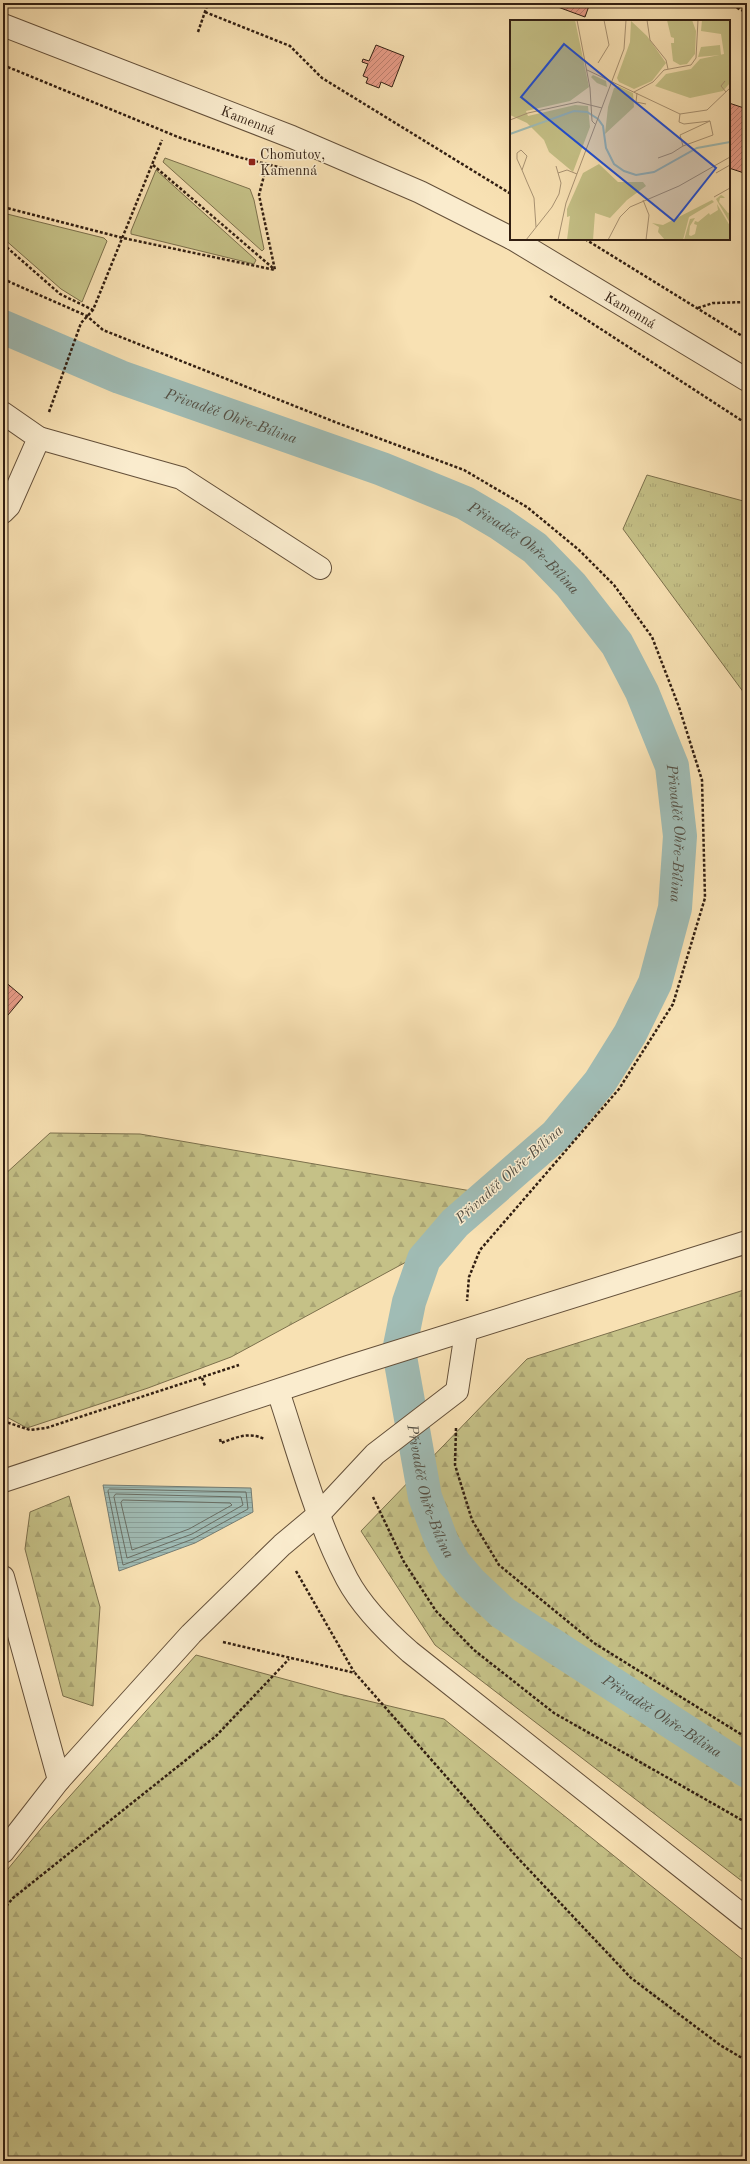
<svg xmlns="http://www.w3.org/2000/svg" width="750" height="2164" viewBox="0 0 750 2164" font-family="'Old Standard TT',serif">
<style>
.grass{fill:#c5c187;stroke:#7c704c}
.forest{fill:url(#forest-firs);stroke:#7c704c}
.park{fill:url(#park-tufts);stroke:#7c704c}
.water{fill:url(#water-rules);stroke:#747d74}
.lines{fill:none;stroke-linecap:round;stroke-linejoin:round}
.shore{stroke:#696e64;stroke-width:1}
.canal{stroke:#a0bcb5;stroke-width:34}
.building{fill:url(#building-hatch);stroke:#321f12}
.minor-casing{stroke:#64503a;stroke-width:24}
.path{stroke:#321f12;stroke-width:2.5;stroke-dasharray:3 2;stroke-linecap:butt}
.minor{stroke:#faecce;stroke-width:22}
.poi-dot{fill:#8f2418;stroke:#faecce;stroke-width:1.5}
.labels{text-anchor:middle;stroke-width:3;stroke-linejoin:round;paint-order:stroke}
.street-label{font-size:14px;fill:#321f12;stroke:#faecce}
.poi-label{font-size:14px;fill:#321f12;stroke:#faecce;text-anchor:start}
.water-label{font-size:15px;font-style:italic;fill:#534e43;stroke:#faecce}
.inset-river{fill:none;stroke:#a0bcb5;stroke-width:2}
.inset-road{fill:none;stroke:#a99373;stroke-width:1}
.view{fill:#1d4ed8;fill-opacity:0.15;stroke:#1d4ed8;stroke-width:2}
.inset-edge{fill:none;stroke:#321f12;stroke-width:2}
</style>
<defs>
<pattern id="forest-firs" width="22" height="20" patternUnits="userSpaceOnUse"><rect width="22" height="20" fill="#c5c187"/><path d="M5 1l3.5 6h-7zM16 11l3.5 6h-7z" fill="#aaa574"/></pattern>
<pattern id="park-tufts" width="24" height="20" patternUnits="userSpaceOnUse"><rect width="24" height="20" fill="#c5c187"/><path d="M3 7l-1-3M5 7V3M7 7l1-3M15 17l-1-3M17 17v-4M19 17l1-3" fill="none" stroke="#aaa574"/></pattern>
<pattern id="water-rules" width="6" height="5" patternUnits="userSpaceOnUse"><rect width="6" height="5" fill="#a0bcb5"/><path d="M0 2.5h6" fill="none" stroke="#8aa19b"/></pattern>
<pattern id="building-hatch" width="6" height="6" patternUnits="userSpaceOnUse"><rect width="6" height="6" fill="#e99d89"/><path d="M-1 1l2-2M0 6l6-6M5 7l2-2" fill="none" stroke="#bd7f6f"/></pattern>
</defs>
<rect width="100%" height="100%" fill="#f8e1b3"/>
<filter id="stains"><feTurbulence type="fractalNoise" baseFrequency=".005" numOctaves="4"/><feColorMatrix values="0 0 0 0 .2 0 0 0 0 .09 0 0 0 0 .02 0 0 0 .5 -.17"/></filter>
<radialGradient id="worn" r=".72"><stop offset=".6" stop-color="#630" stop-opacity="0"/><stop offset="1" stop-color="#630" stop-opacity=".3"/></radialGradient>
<g class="grass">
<polygon points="165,158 250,189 254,200 264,249 262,251 163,162"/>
<polygon points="156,170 256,260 254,264 131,234 131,231"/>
<polygon points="3,213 104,238 107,241 82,302 61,289 3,238"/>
</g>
<g class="forest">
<polygon points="50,1133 140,1134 483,1193 449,1219 419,1255 231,1357 148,1388 27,1428 3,1415 3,1176"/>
<polygon points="747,1289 747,1885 435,1645 361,1531 527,1359"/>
<polygon points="69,1496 100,1607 93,1706 63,1696 25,1549 30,1512"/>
<polygon points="196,1655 339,1694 444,1719 747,1963 747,2161 3,2161 3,1875 45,1824"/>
</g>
<polygon class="park" points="647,475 747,502 747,697 623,529"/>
<polygon class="water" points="103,1485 251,1488 253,1512 195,1543 119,1571"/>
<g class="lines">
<g class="shore">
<polygon points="110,1489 246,1492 248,1509 193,1539 123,1565 108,1491"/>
<polygon points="116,1494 241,1497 243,1505 192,1534 127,1558 114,1497"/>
<polygon points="123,1500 230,1503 232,1505 189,1529 132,1550 121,1503"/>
</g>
<path class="canal" id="s1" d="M3,327L120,377L382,469L465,503L499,523L535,548L571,585L617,644L642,692L672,766L680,836L675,908L655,983L630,1034L600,1082L556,1135L455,1223L424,1259L409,1302L399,1351L425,1497L442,1542L454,1563L471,1583L503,1613L747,1771"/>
</g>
<g class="building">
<polygon points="547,3 590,3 585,17"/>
<polygon points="376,45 404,56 392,87 381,82 379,88 366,83 368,78 363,76 368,64 362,62 363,59 369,61"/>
<polygon points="729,103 747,109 747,174 729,168"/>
<polygon points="3,980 23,997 3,1021"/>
</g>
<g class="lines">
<g class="minor-casing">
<g id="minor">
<path id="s2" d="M3,25L292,137L420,192L511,238"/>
<path id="s3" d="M513,239L747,380"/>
<polyline points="3,413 39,438 9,506 3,512"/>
<polyline points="39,438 181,478 320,568"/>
<path d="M278,1391C299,1454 316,1520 347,1579C362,1607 386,1631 410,1652L747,1919"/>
<polyline points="3,1481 348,1367 747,1242"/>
<polyline points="3,1577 59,1780"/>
<polyline points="3,1852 59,1780 191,1634 282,1545 319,1514 375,1454 457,1391 466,1332"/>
</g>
</g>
<g class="path">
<polyline points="728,3 747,13"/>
<polyline points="205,12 290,46 322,78 511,194"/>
<polyline points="198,32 208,3"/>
<polyline points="3,65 178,137 238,157 295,171"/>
<polyline points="153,165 274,269"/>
<polyline points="3,207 123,238 275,270 259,195 267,164"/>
<polyline points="585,239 747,339"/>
<polyline points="3,244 60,294 93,310"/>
<polyline points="3,279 87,316 103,330 335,422 464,470 527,507 579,550 614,585 652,637 679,707 702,780 705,898 673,1004 619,1089 480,1250 469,1277 467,1301"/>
<polyline points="550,296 747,424"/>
<polyline points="698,308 713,303 747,302"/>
<polyline points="49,412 81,323 93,310 162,140"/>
<polyline points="202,1378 205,1386"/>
<polyline points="3,1421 30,1430 46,1428 239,1365"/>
<polyline points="456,1428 455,1465 472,1520 499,1565 594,1643 747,1738"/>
<path d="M220,1439L221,1443C235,1438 249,1431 264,1439"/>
<polyline points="373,1497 404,1562 436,1611 474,1650 554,1713 747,1823"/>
<polyline points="296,1571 354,1672"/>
<polyline points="223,1642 355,1673 516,1856 631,1978 720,2045 747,2061"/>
<polyline points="3,1910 13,1898 216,1736 289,1659"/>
</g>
<use href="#minor" class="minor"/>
</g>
<rect class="poi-dot" x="248" y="158" width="8" height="8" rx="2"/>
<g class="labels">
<g class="street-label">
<text dy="5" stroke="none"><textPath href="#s2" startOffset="263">Kamenná</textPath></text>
<text dy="5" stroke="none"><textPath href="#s3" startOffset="137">Kamenná</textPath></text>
</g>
<g class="poi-label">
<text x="260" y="159">Chomutov,<tspan x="260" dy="16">Kamenná</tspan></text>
</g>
<g class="water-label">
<text dy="5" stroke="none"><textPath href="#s1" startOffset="245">Přivaděč Ohře-Bílina</textPath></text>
<text dy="5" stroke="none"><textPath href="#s1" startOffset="569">Přivaděč Ohře-Bílina</textPath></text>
<text dy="5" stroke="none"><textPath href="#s1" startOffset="906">Přivaděč Ohře-Bílina</textPath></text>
<text transform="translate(509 1174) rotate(-42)" y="5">Přivaděč Ohře-Bílina</text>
<text dy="5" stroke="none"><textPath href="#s1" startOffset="1662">Přivaděč Ohře-Bílina</textPath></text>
<text dy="5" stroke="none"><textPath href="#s1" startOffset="1998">Přivaděč Ohře-Bílina</textPath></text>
</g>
</g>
<g transform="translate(510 20)">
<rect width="220" height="220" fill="#f8e1b3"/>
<path d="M210,25L211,35L188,37L191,27ZM211,175L213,176L215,178H210L209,182L218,193L220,192V203L206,179ZM202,180L204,182L179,197L173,220H155L148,212L149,207L142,203L153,205ZM207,184L220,206V220H174L180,199L185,198L180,206L179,215L181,216L185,214L187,205L184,204L185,201L188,202L199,193L200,195L208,190Z" fill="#c5c187"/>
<path d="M0,0H65L79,67L60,81L16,91L18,96L65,85L78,86L80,107L63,152L39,132L34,120L17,103L0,95ZM157,0H182L186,11L185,34L177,44L170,45L163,41L161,23H164V18L161,17ZM192,0H220V63L213,71L180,78L145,66L156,54L181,49L190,39L214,34L211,14L191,11ZM121,1L137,16L156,43L142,61L124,69L109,62L107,58L120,22ZM83,55L96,61L97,67L87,63L81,57ZM108,66L123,73L124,87L95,114L98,87L104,68Z" fill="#c5c187"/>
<path d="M89,144L108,162H133L136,166L117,180L100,198L85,193L83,220H57L60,196L57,197V189L73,153Z" fill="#c5c187"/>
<path class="inset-river" d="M0,114L64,91L77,92L88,99L93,106L96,128L104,144L114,151L126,155L144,152L187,128L220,122"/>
<path class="inset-road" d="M67,0L80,68L82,101L86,105M137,0L140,20L156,40L158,49M88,43L99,25L94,0M77,50L170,94L197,90L220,68M215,61L211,66L216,72M124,72L143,62L154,50L181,45L186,38L188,0M127,73L126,82L136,84M170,94L169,102L174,104L200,101L203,115L173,126L170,115L200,101M0,100L18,93L68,82L92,88M148,138L162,133L173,126M12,150L17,136L11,130L7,133V139L12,150L17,162L24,178L26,207M48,153L57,150L67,154M206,153L220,145M204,177L220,168M133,180L139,195L136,220M16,220L42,187L49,174L51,163L46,146M48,220L56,183L114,29L116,0M98,220L110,197L120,187L169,166L220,137"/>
<path class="view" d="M54,24L206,148L164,201L11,77Z"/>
<rect width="220" height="220" class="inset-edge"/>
</g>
<rect width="750" height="2164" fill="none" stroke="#f8e1b3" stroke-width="16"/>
<rect x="4" y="4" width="742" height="2156" fill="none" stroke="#321f12" stroke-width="2"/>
<rect x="8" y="8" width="734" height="2148" fill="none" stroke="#321f12"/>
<rect width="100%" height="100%" filter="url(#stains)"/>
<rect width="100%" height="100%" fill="url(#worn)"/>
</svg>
